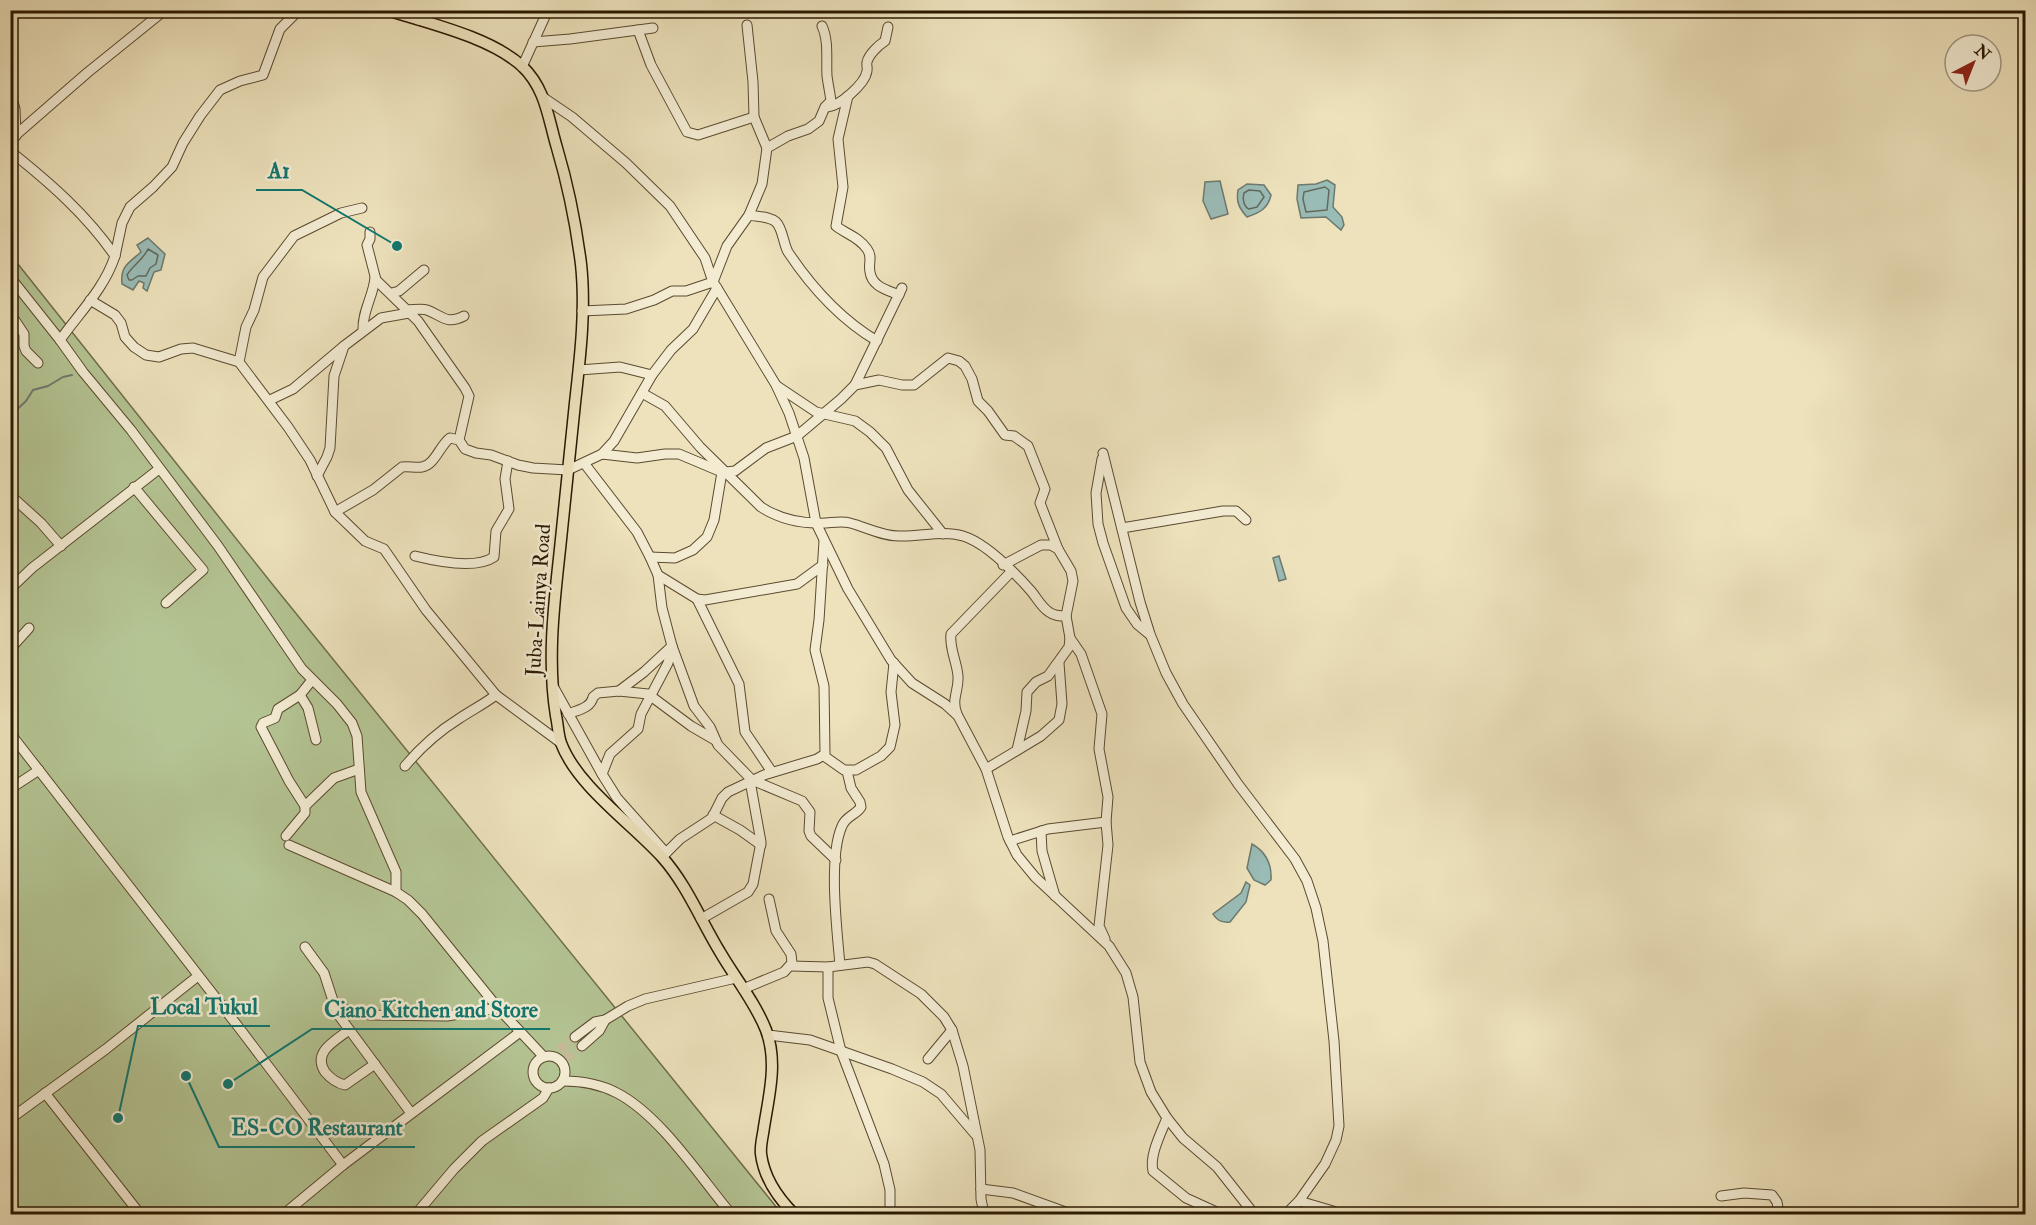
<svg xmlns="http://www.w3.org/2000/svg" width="2036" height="1225" viewBox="0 0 2036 1225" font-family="'IM FELL Double Pica',serif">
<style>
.green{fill:#b4c493;stroke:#6f6e4a;stroke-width:1.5}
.water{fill:#9abcb7;stroke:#6d7a6e;stroke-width:1.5}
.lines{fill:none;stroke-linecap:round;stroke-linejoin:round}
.shore{stroke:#626a5c;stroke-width:1.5}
.stream{stroke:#6d7a6e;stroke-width:2}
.minor-tunnel{stroke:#c6ba96;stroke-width:9;stroke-dasharray:9 4.5;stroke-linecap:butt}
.minor-casing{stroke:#5b4a2f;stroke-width:11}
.major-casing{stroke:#2a1800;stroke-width:13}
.minor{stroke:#f3ecd3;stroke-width:9}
.major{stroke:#ede2bc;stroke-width:10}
.labels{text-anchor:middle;stroke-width:5;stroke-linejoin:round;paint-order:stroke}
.street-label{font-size:21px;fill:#2a1800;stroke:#f3ecd3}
.leader{fill:none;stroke:#0f766e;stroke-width:2}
.callout-dot{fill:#0f766e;stroke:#f3ecd3;stroke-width:2}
.callout-label{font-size:22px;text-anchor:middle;font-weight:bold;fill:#0f766e;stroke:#f3ecd3;stroke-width:5;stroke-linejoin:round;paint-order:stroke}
</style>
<rect width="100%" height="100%" fill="#ede2bc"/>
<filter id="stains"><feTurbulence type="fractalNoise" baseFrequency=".00333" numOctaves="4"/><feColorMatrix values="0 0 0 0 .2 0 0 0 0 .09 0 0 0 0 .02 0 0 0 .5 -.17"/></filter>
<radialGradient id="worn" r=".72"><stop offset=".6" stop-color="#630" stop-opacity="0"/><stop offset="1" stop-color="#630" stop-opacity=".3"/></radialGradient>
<polygon class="green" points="10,254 273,585 782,1214 11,1214"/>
<g class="water">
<polygon points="1327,180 1335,185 1333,207 1342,217 1344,225 1341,230 1326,217 1301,218 1297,199 1298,185 1316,184"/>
<polygon points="1220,181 1228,214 1211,219 1203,201 1205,182"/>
<path d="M1247,184L1264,185L1271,195C1268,209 1259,213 1247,217C1239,208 1236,202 1238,190Z"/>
<path d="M148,238L165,254L161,270L154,272L147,291L143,288L144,283L139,281L133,290L122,284C120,266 129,263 141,252L137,245Z"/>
<polygon points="1279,556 1286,579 1279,581 1273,558"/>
<path d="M1252,844C1266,852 1272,864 1271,880L1265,885L1254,880L1247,868Z"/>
<path d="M1246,882L1250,885L1246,902L1230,922C1222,923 1217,921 1213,914L1241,893Z"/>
</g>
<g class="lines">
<g class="shore">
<polygon points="1325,187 1329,190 1327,210 1306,212 1303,199 1304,192"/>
<path d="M1249,190L1260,191L1264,197L1257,207L1249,209C1244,207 1242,199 1244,193Z"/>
<path d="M148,249L158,255L156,264L150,268L146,276H138L132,280H129L127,275C133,265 143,260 148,249Z"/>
</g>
<polyline class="stream" points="10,416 26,401 33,390 48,386 63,377 72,375"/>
<g class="minor-tunnel">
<polyline points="559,1050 575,1037"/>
<polyline points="566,1059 582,1046"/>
</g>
<g class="minor-casing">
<g id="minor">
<polyline points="418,20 424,10"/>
<polyline points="747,25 753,82 754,117 767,148"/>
<polyline points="638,30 651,65 687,132 698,135 754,117"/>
<polyline points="533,42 570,39 653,28"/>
<polyline points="522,67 548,10"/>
<polyline points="10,93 15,109 16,136"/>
<path d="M848,96L838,139L843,187L836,226C846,234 859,237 867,249C873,257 868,263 870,272C872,287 888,290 899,295"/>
<path d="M826,107C839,107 865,84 867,71C868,68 866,65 867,62C869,54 879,45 885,41L888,27"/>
<polyline points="10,140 87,73 165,10"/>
<path d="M10,151C49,182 87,215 115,256C104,289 80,312 60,340"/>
<path d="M749,215C758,217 769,216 776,222C783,229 783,243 788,252C812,288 840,319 877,341"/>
<polyline points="370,232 370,239 367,245 376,280 418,321 465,388 469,396 459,440"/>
<polyline points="115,256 122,223 130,207 153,187 172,167 183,143 200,116 220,90 240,81 263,75 280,29 299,10"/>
<polyline points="10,277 60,340 83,372 131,430 218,546 302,669 337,704 352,723 357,736 361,792 396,872 396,892"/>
<path d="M713,282L727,246L749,215L762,184L767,148L788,136L808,129L819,121L825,107L831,101C830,93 828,84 827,76C826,60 829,41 822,26"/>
<polyline points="717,288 776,385 789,413 804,458 816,523 848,589 891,660 912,683 945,704 958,716 986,769 1008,837 1017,855 1035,877 1109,946 1126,973 1133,997 1140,1062 1151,1092 1167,1118 1183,1138 1217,1167 1254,1214"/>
<polyline points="392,293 399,291 424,270"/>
<polyline points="90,300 115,315 121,323 125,337 134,347 146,355 159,357 181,349 193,348 239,362 288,427 310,460 335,512 365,541 384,549 426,610 496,695 561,743"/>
<path d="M407,310C413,310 421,308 427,310C443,316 446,325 464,316"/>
<polyline points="582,311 626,309 654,300 672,291 686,291 713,282"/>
<polyline points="10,313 24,334 24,346 26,351 38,363"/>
<path d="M363,330C362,311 374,295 375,277"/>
<polyline points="239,362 246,327 254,310 263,277 294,236 341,213 362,208"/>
<polyline points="579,370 620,367 652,375"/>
<polyline points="855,385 902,288"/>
<polyline points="777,386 816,412 855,421 870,432 886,448 908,490 943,534"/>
<path d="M642,393L665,406L700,447L761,507C778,518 798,523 818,523C828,524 840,520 850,523C866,527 881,536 899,536C920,537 942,530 963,536C986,543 1015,573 1031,591C1037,598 1041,607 1049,612C1054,616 1060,616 1066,616"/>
<polyline points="270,400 293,389 344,346"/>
<polyline points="1103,453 1140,602 1150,634 1166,673 1183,704 1238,784 1295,859 1307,881 1316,908 1323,941 1334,1041 1339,1126 1336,1140 1325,1164 1299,1201 1286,1214"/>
<polyline points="602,454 637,458 665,454 679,454 717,470 726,472 735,471 766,448 797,436 841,399 855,385 879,380 902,385 914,385 948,358 959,361 965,366 972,379 978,401 988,411 1005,435 1014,436 1028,446 1045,489 1040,503 1058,549"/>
<polyline points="1102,459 1096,493 1098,524 1103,543 1126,608 1137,624 1149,634"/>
<polyline points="584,463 637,532 650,557 658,575 662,608 672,646 694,706 710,727 718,745 752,780 802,801 810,812 809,831 811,836 836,860"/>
<polyline points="317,476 327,457 330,448 334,376 344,346 381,318 409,313"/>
<polyline points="134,487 203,570 166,603"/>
<polyline points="10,495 41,523 61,546"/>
<path d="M335,512L373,490L402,467C408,466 416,468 422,467C435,465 440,445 450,438L459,440L465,449L476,453L491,455L518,465L533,468L568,470L602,454L614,441L652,375L671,350L693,329L717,288L713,282L705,258L670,206L626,163L572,117L544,98"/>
<polyline points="1122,528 1223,511 1236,511 1246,520"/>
<path d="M415,556C435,561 475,570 494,557L496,531L509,509L505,479L508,461"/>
<polyline points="650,557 675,558 693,550 707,537 714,520 722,472"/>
<polyline points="1003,565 1041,545 1051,545 1058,549 1071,571 1073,581 1066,616 1070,638 1069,647 1048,676 1036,682 1027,692 1026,711 1017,750"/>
<polyline points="658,575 697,599 705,600 797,584 823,565"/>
<polyline points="10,589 32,568 159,469"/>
<polyline points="697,599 739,684 745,732 772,772"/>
<polyline points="1070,638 1081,654 1102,714 1099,749 1108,797 1106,822 1108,845 1099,926 1105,939"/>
<polyline points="10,649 29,628"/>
<polyline points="312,680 300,695 278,709 275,718 263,723 261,727 289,781 305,806 334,778 359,769"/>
<polyline points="553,686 602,774 617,798 666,853"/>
<polyline points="619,691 644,672 672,646"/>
<polyline points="300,695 308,708 316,740"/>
<path d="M568,714C578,710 591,708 593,697L598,693L619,691L648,694L691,726L715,740"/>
<path d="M957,714C951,699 959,691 958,676C957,662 949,648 951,634L1011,572"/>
<polyline points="10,733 240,1029 343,1165"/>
<polyline points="824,756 844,770 856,770 881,756 890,747 895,725 891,692 894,663"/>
<path d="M405,766C421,747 439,731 460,718C472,710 484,704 496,695"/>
<polyline points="986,769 1041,736 1059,720 1062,704 1059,663"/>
<polyline points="602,774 610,754 638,729 641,714 668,663 672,646"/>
<polyline points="10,789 39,770"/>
<polyline points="713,815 740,830 761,845"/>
<polyline points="1041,831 1042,851 1055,896"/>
<polyline points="286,836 305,813 305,806"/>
<polyline points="1010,841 1048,829 1106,822"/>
<polyline points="289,845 396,892 408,900 422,914 498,1008 544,1057"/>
<polyline points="662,857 680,839 712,818 722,798 728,792 764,775 817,759 825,754 824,686 815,650 819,620 824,541"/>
<polyline points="701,919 748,892 753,884 761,842 750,781"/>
<polyline points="305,947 324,973 337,1013 411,1113"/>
<path d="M840,965C837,930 828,857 842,826C846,816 856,815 861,807L860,802L851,788L847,771"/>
<polyline points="791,966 828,967 868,962 875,964 921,994 944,1017 952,1030 963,1066 980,1150 981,1199 984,1214"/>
<polyline points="828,967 828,998 841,1051 884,1164 890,1190 890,1214"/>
<polyline points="743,989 784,972 792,963 791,954 776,931 769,899"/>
<polyline points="334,1003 353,1013 371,1015 447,1016 498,1008"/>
<path d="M349,1030C335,1041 312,1052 325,1072C331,1079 336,1083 345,1085L375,1064"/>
<polyline points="768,1035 810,1040 892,1069 923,1082 941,1094 975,1134"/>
<polyline points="575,1037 595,1022 605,1020 628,1006 645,999 736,978"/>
<polyline points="582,1046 599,1031 605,1020"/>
<circle cx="549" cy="1072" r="16"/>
<polyline points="928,1059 952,1030"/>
<path d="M563,1081C581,1081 600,1084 617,1093C660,1115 700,1177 731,1214"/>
<polyline points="45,1093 140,1214"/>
<path d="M1167,1118C1161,1133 1149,1156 1153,1171L1186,1198L1221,1214"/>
<polyline points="10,1119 106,1049 198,976"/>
<polyline points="981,1189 1013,1193 1071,1214"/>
<polyline points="1721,1196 1744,1193 1772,1195 1777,1202 1779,1214"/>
<polyline points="1299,1201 1333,1211 1339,1214"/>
<polyline points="284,1214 343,1165 520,1032"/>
<polyline points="416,1214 454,1169 482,1141 543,1098 549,1088"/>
</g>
</g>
<g class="major-casing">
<path id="major" d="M387,10C428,23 490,37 522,66C546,89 548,118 557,148C568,185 576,225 581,264C586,310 580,358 575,403C570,452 565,500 560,549C554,604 547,660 556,716C558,724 558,735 561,743C577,786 631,823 662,857C687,885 701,921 720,952C735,978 755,1002 766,1030C778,1062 769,1095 764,1127C763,1136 760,1145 761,1154C764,1178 778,1198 794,1214"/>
</g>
<use href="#minor" class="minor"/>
<use href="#major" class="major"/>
</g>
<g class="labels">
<g class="street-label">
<text transform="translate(538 600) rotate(-86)" y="7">Juba-Lainya Road</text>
</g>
</g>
<path class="leader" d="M397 246L302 190H256M118 1118L138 1026H270M228 1084L312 1029H550M186 1076L219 1147H415"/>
<g class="callout-dot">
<circle cx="397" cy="246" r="6"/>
<circle cx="118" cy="1118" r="6"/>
<circle cx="228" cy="1084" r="6"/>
<circle cx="186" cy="1076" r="6"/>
</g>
<g class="callout-label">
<text x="279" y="178">A1</text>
<text x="204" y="1014">Local Tukul</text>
<text x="431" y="1017">Ciano Kitchen and Store</text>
<text x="317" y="1135">ES-CO Restaurant</text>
</g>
<rect width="2036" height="1225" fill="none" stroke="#ede2bc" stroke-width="36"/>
<rect x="12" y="12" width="2012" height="1201" fill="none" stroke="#2a1800" stroke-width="3"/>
<rect x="18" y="18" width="2000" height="1189" fill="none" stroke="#2a1800" stroke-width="1.5"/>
<g transform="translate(1973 63) rotate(42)"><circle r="28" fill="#f3ecd3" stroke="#a3977f" stroke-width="1.5"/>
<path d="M0-4.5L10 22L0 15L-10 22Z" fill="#8f2418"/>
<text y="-9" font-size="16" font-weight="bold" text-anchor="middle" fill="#2a1800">N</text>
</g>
<rect width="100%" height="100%" filter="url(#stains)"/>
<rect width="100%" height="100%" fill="url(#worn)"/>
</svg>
